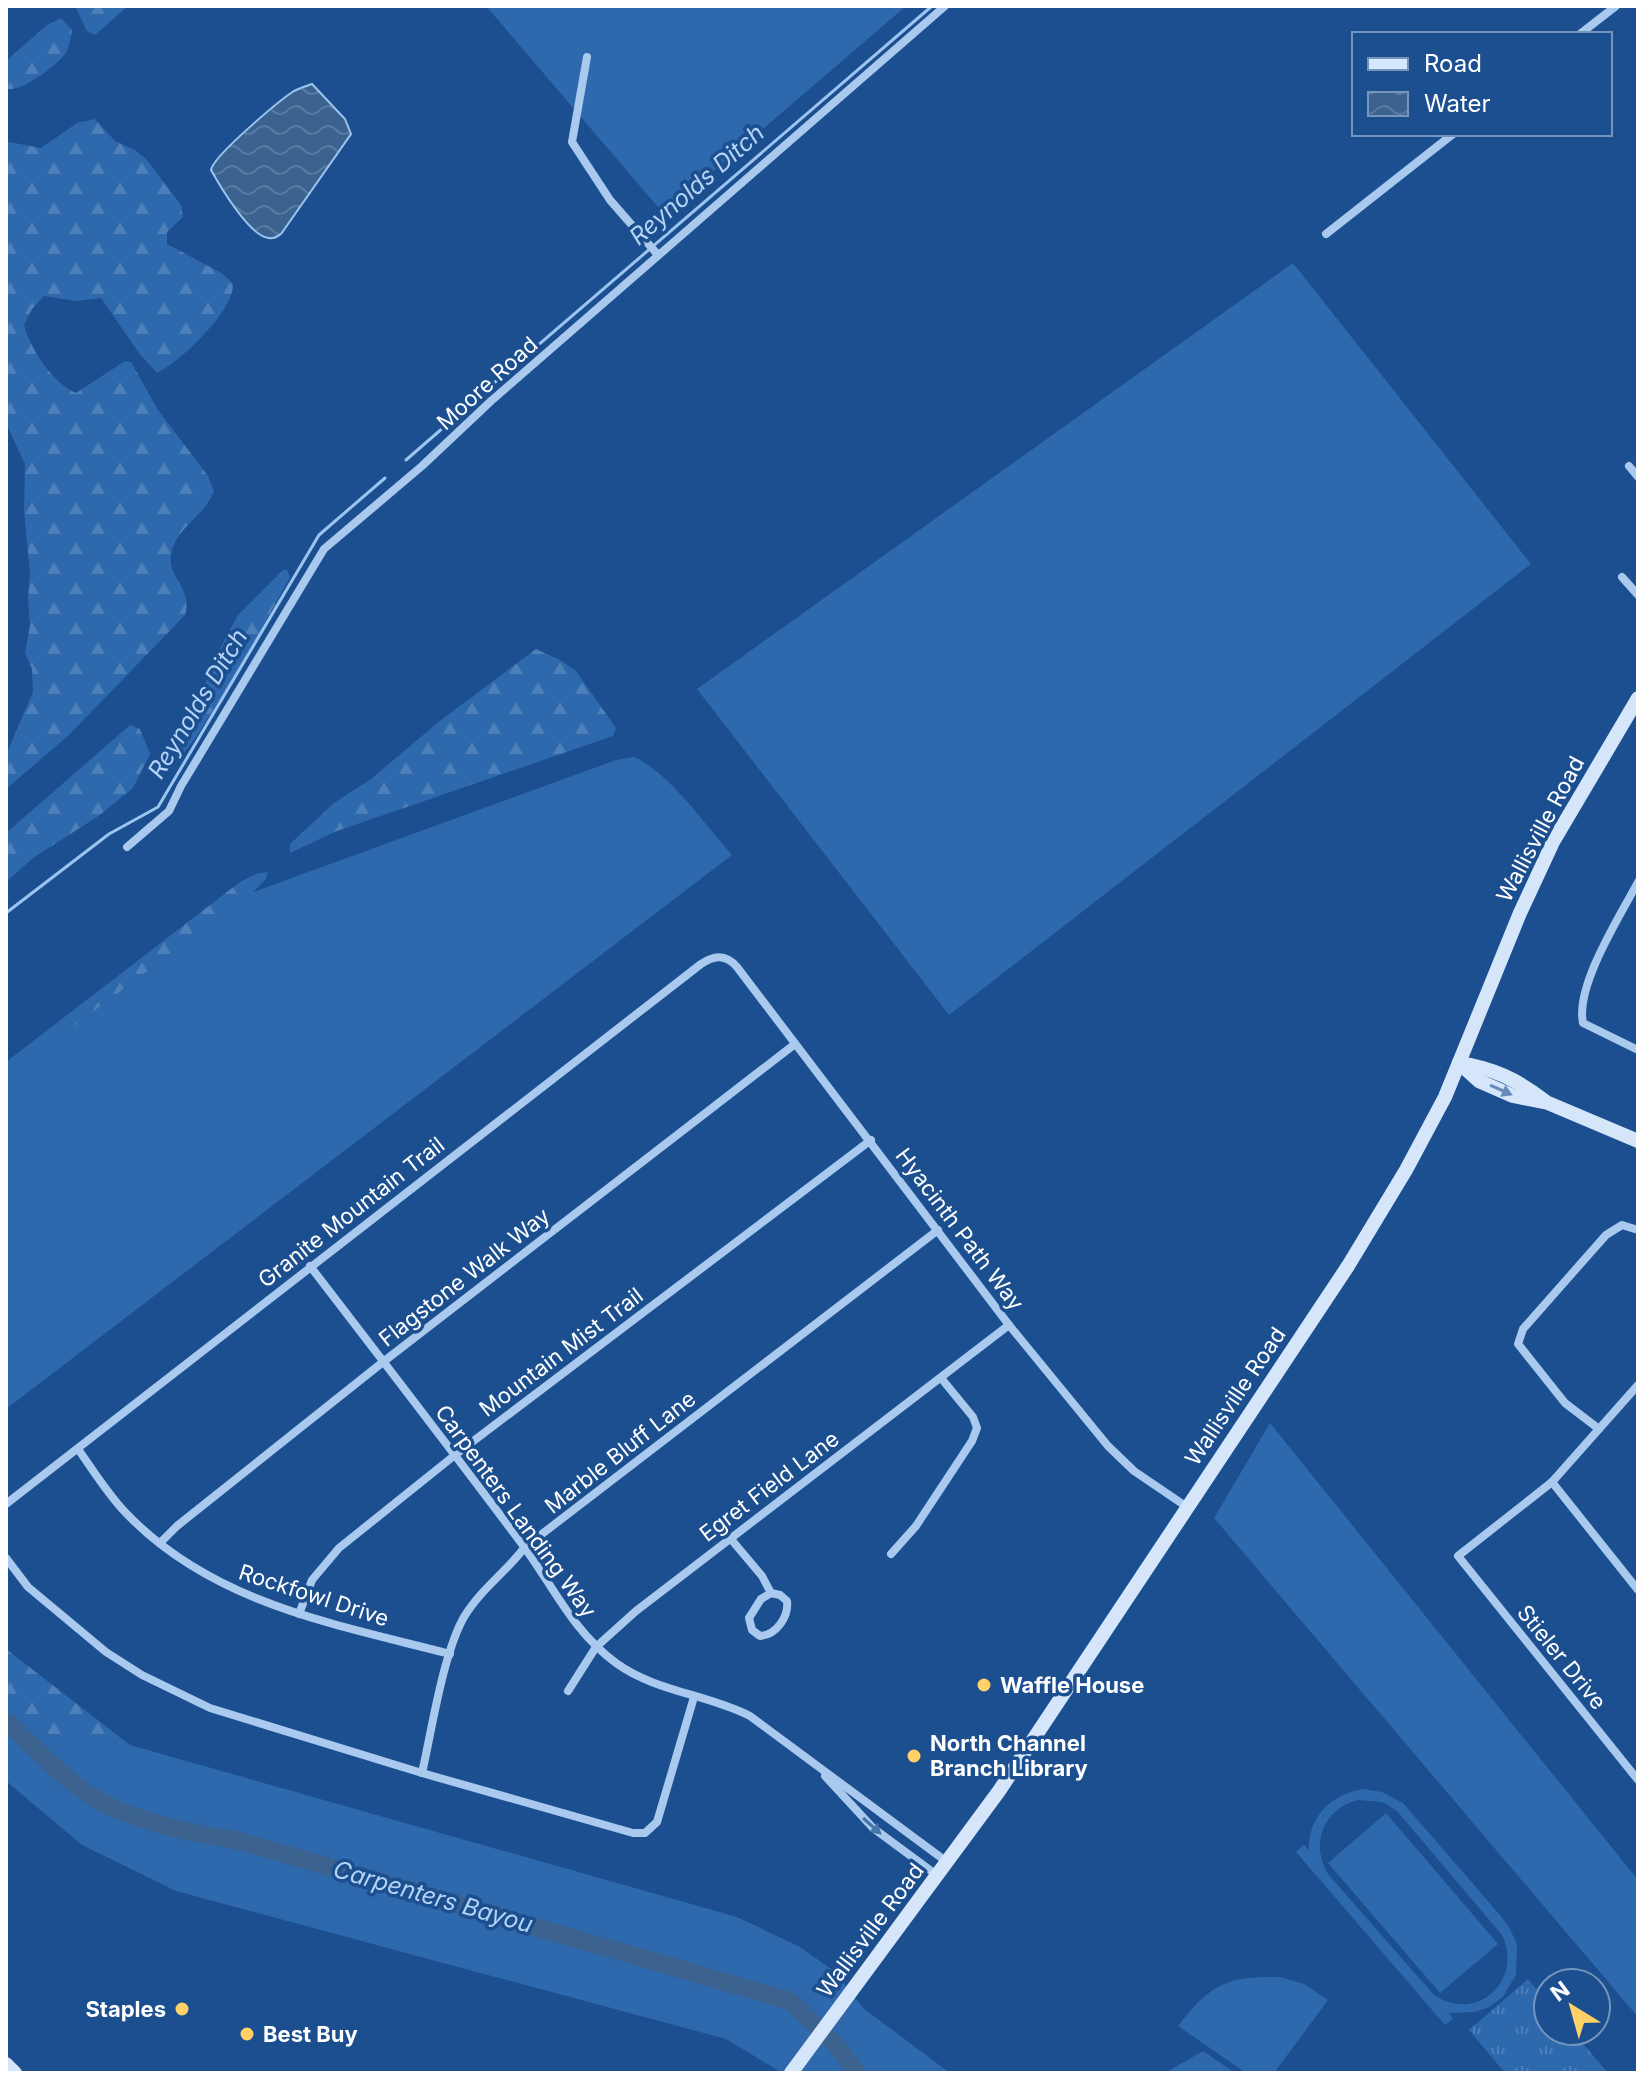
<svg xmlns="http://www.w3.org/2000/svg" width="1644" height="2079" viewBox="0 0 1644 2079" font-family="Inter,sans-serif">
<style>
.grass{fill:#2e69ad;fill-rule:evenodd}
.forest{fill:url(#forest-firs)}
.park{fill:url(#park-tufts)}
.water{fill:url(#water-waves);stroke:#9cc4f0;stroke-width:2}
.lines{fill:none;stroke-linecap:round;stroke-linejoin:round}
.stream{stroke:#9cc4f0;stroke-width:3}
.river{stroke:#3c6290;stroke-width:18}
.street{stroke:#a9c9ee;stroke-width:8}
.secondary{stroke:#d6e6fa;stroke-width:14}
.oneway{fill:#668bba}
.oneway2{fill:#4674ac}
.poi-dot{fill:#ffd166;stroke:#1b4f8f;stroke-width:3}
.labels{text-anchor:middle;stroke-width:7;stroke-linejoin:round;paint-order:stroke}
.street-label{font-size:22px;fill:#fff;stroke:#1b4f8f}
.poi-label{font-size:22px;font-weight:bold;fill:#fff;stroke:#1b4f8f;text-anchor:start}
.water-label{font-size:24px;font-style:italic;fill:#b5d3f5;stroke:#1b4f8f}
</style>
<defs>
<pattern id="forest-firs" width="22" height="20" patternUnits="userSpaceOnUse" patternTransform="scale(2)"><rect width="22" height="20" fill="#2e69ad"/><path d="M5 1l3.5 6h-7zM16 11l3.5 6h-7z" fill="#4d80b9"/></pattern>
<pattern id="park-tufts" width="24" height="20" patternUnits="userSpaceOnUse" patternTransform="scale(2)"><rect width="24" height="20" fill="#2e69ad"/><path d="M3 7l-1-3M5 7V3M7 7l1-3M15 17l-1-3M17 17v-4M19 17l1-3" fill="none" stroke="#4d80b9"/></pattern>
<pattern id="water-waves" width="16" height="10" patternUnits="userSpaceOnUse" patternTransform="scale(2)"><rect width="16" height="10" fill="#3c6290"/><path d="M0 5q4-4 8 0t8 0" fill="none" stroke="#597aa1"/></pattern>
</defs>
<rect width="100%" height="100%" fill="#1b4f8f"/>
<g class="grass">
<polygon points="486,6 906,6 664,214"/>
<polygon points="1293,263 1531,564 949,1015 697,689"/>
<path d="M634,757C668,771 706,826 732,855L6,1409V1077L253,892L616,760Z"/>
<polygon points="1270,1423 1638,1880 1638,2017 1214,1518"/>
<polygon points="6,1729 130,1745 737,1917 800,1947 834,1971 863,2008 950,2073 782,2073 726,2039 176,1891 82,1845 6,1781"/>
<path d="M1363,1789L1382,1792L1403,1803L1500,1915L1509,1927L1517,1944L1516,1975L1503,1997L1489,2007L1476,2012L1449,2013L1453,2019L1445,2025L1296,1852L1304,1845L1309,1850C1308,1817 1331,1794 1363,1789ZM1358,1800L1383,1802L1397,1811L1502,1935C1524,1980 1477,2024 1434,1995L1328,1874C1310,1844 1323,1809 1358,1800Z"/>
<polygon points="1386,1813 1498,1944 1440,1993 1328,1863"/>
<path d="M1280,1977L1304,1984L1328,2000L1274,2073H1246L1178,2026C1210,1984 1227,1976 1280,1977Z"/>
<polygon points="1203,2051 1235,2073 1165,2073"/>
</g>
<g class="forest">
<polygon points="75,6 128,6 95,35 87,31"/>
<path d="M61,18L72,30C71,37 69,48 65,54C55,67 22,92 6,89V61L47,25Z"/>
<path d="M95,119L115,141L135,150L146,159L181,205L183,217L167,232V244L223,274L233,284C234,311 181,361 157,373L139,353L101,298L76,301L44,296L32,309L24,325C30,348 53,384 76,393L125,361L131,362L158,410L208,476L214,491C205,516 175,528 171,555C167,577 193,588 185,615L69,735L6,789V755L33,692L32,669L25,653L30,625L28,600L30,572L24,511L25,464L6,423V144L9,142L41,148L77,123Z"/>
<polygon points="283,570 287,570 290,577 244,661 196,737 169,772 163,773 160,767 189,726 216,656 238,615"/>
<polygon points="536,649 560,660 576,671 616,728 613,736 337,831 290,853 290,844 334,803 371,779 441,720"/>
<polygon points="130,725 140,729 150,754 133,788 100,815 33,858 6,882 6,833"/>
<polygon points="268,872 266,879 253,892 6,1077 6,1062 240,882 256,874"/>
<polygon points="6,1649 130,1745 6,1729"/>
</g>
<polygon class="park" points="1528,1979 1548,2003 1548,2031 1572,2031 1608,2073 1505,2073 1469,2030"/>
<path class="water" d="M312,84L345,119L351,134L281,234C276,237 274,239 269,238C250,237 220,186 211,170C213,156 280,100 294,91C300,88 306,86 312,84Z"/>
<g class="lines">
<g class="stream">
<polyline points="486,390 932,6"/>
<polyline points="406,460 475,400"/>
<polyline points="6,913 109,834 158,807 319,535 385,478"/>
</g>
<path class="river" d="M6,1721C35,1748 70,1786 105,1804C147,1825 192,1833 236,1840L790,2001L836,2045L857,2073"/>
<g class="street">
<polyline points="1580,34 1616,6"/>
<polyline points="587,57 572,142 610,200 658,255"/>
<polyline points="1326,234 1453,134"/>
<polyline points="1629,466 1638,477"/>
<polyline points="1622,577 1638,595"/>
<polyline points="127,847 169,811 181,786 324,549 422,466 491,401 945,6"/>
<path d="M1638,882C1620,916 1575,986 1583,1023L1638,1050"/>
<path d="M310,1266C380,1357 450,1448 519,1540C552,1583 571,1630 616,1663C656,1692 707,1694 750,1716L947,1862"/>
<polyline points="1638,1385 1552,1482 1458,1556 1638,1780"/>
<polyline points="1599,1429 1565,1403 1518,1344 1523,1329 1606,1235 1622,1225 1638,1230"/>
<path d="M78,1449C93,1470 107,1493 125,1512C211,1603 334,1624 450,1654"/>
<polyline points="1552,1482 1638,1590"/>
<path d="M6,1504L701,964C714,955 726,954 737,967L1009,1325L1108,1446L1134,1471L1187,1507"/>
<path d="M730,1538L762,1576L771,1593L780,1595L787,1601C789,1617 776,1635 760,1636L752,1630L749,1618L761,1599L771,1593"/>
<polyline points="160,1543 177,1526 383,1362 795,1044"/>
<polyline points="891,1554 916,1526 972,1441 977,1428 973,1417 941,1378"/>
<polyline points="6,1558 28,1587 106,1652 142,1675 210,1708 422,1773 633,1833 645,1833 657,1822 694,1697"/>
<polyline points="299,1614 312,1580 339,1548 455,1455 871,1140"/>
<polyline points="568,1691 596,1647 636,1611 1009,1325"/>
<path d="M422,1773C432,1729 443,1654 464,1617C480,1590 506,1572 525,1547L938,1230"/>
<polyline points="825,1776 873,1828 938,1876"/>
</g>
<g class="secondary">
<polyline points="1459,1063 1479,1081 1513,1096 1548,1103 1638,1141"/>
<path d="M1459,1063C1493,1068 1518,1080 1545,1101"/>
<polyline points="6,2064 15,2073"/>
<polyline points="791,2073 999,1791 1348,1266 1406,1170 1445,1097 1520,913 1553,842 1638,698"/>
</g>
</g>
<defs><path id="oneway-solid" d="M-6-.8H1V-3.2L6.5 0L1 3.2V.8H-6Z" transform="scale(2)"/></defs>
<use class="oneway" href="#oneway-solid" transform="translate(1501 1090) rotate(24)"/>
<use class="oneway2" href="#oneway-solid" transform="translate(872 1826) rotate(42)"/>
<g class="poi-dot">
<circle cx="984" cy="1685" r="8"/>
<circle cx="914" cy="1756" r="8"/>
<circle cx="182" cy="2009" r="8"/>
<circle cx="247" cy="2034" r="8"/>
</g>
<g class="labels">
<g class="street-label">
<text transform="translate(487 383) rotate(-42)" y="8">Moore Road</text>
<text transform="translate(1540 829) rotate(-62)" y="8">Wallisville Road</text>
<text transform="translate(351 1212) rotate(-38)" y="8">Granite Mountain Trail</text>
<text transform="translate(960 1229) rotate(53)" y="8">Hyacinth Path Way</text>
<text transform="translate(464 1277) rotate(-38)" y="8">Flagstone Walk Way</text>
<text transform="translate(561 1352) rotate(-37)" y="8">Mountain Mist Trail</text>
<text transform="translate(1235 1396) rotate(-56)" y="8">Wallisville Road</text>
<text transform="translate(620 1452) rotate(-38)" y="8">Marble Bluff Lane</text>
<text transform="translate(769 1486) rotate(-37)" y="8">Egret Field Lane</text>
<text transform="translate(516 1511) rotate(54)" y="8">Carpenters Landing Way</text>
<text transform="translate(314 1595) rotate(18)" y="8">Rockfowl Drive</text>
<text transform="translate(1562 1657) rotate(51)" y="8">Stieler Drive</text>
<text transform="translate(870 1930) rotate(-53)" y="8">Wallisville Road</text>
</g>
<g class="poi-label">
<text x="1000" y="1693">Waffle House</text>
<text x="930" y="1751">North Channel<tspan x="930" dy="25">Branch Library</tspan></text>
<text x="166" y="2017" text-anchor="end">Staples</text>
<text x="263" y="2042">Best Buy</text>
</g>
<g class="water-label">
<text transform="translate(697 185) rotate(-41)" y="8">Reynolds Ditch</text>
<text transform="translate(198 704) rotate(-59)" y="8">Reynolds Ditch</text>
<text transform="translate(433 1897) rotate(16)" y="8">Carpenters Bayou</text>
</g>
</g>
<rect width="1644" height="2079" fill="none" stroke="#ffffff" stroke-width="16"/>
<rect x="1352" y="32" width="260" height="104" fill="#1b4f8f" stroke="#7695bc" stroke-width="2"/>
<rect x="1368" y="58" width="40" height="12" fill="#d6e6fa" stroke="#7695bc" stroke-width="2"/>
<text x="1424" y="72" font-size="24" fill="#ffffff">Road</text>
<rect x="1368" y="92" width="40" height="24" fill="url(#water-waves)" stroke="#7695bc" stroke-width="2"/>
<text x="1424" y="112" font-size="24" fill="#ffffff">Water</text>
<g transform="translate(1572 2007) rotate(323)"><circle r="38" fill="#1b4f8f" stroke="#7695bc" stroke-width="2"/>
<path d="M0-6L14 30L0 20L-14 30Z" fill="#ffd166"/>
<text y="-12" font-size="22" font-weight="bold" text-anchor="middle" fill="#ffffff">N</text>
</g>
</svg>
